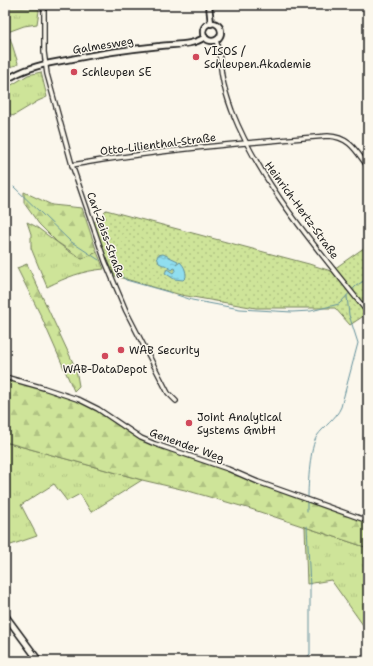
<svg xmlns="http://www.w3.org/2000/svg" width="373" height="666" viewBox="0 0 373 666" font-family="'Shantell Sans',sans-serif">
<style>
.grass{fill:url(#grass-tufts);stroke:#75805a}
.forest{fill:url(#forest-firs);stroke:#75805a}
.park{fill:url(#park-dots);stroke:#75805a}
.water{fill:url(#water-ripples);stroke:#62909b}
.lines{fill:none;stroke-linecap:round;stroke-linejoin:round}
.stream{stroke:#62909b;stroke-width:1}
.minor-casing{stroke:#1c1c1c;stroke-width:6}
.tertiary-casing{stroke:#1c1c1c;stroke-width:8}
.secondary-casing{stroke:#1c1c1c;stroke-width:8}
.minor{stroke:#fbf7ec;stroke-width:3.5}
.tertiary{stroke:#fbf7ec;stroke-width:4.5}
.secondary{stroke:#fbf7ec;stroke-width:5}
.poi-dot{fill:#d1495b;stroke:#fbf7ec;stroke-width:1.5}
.labels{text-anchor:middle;stroke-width:3;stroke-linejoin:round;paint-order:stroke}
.street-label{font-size:11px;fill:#1c1c1c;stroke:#fbf7ec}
.poi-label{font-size:11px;fill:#1c1c1c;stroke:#fbf7ec;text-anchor:start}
</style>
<defs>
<pattern id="grass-tufts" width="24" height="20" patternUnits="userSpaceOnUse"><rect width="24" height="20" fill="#cee499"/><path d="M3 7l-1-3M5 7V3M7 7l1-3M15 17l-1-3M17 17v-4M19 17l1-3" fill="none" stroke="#b0c383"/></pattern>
<pattern id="forest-firs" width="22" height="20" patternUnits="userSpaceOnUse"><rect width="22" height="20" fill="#cee499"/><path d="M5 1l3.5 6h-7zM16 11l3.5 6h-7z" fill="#b0c383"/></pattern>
<pattern id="park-dots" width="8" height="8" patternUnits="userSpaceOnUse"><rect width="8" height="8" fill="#cee499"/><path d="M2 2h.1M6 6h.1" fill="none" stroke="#b0c383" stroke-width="1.8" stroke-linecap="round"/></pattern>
<pattern id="water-ripples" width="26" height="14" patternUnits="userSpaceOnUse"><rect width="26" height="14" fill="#90deef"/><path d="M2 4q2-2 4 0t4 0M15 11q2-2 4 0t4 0" fill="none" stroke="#7cbecc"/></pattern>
</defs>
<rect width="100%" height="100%" fill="#fbf7ec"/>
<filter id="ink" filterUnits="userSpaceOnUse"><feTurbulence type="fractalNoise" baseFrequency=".025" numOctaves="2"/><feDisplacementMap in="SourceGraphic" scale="8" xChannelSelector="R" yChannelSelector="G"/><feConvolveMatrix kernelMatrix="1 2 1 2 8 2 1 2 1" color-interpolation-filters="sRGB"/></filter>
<g filter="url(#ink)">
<g class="grass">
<polygon points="5,8 38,9 39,11 37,24 24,26 5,33"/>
<polygon points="10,38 18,63 17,65 5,68 5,41"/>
<polygon points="41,72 47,97 38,101 13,116 5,110 5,89 28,75"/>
<path d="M27,222L35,226L70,252L82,259L97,252L104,269C82,271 67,277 47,287L31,248V234Z"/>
<polygon points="5,442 142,480 91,512 80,494 67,501 54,484 21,505 37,536 5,547"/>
<polygon points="305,527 368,548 368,632 331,580 307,584"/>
</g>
<g class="forest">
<polygon points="24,192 52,205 82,208 97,252 82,259 57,242 39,224 24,203"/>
<polygon points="27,264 76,369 79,386 74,391 41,316 17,268"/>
<polygon points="5,377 44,388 98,409 141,438 368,521 368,548 251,509 185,490 142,480 5,442"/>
</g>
<polygon class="park" points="106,210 309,264 331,271 368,245 368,313 350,325 335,308 256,308 181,295 115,276 92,225"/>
<path class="water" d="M163,254L178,261L176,265L180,262C185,267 186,271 186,277L183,280L174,279L165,273L167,269L173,273L176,269L174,268L172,270L165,265H163L159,263L157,257L158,255Z"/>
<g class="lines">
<g class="stream">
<polyline points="14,187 70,241 99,260"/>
<polyline points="114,269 126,280 172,293"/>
<polyline points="177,295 192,300 240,309 292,312 311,311 339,304 356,286 368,278"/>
<path d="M308,498C308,484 310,447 317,436C324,426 336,419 341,407L358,343L349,315L347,296"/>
<polyline points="307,511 307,501"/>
<polyline points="303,661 310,654 310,587 307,526"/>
</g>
<g class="minor-casing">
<g id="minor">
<polyline points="44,5 44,52 47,74 72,165 105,261 126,311 168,393 176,401"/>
<polyline points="363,5 368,8"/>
<path d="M216,40C220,52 220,64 222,76C224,88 228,100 232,111C262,187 319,250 368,313"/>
<path d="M72,165C157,150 242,143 328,136C350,137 356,151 368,167"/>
<polyline points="5,377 44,388 80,400 98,409 141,438 155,444 228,469 258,482 368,521"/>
</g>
</g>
<g class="tertiary-casing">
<g id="tertiary">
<polyline points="209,5 211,24"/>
<circle cx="212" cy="32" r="9"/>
<path d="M5,81C24,67 49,63 72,59C101,53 131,49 160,46C175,44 192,46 205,37"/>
</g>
</g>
<g class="secondary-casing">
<polyline id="secondary" points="5,615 39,661"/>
</g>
<use href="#minor" class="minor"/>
<use href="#tertiary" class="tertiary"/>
<use href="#secondary" class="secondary"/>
</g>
</g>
<g class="poi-dot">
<circle cx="196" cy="57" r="4"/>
<circle cx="74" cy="72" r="4"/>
<circle cx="121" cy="350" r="4"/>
<circle cx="105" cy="356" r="4"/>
<circle cx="189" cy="423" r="4"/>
</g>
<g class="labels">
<g class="street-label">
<text transform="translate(103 45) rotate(-9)" y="4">Galmesweg</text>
<text transform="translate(158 144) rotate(-7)" y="4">Otto-Lilienthal-Straße</text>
<text transform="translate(302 210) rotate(54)" y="4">Heinrich-Hertz-Straße</text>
<text transform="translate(106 235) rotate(70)" y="4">Carl-Zeiss-Straße</text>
<text transform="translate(187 445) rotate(20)" y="4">Genender Weg</text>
</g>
<g class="poi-label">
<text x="204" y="55">VISOS /<tspan x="204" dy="13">Schleupen.Akademie</tspan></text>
<text x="82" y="76">Schleupen SE</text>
<text x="129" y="354">WAB Security</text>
<text x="105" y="373" text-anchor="middle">WAB-DataDepot</text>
<text x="197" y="421">Joint Analytical<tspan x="197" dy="13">Systems GmbH</tspan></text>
</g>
</g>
<rect width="373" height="666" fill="none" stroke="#fbf7ec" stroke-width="20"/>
<rect x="10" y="10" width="353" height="646" fill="none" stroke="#1c1c1c" stroke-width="1.5" filter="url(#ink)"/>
</svg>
